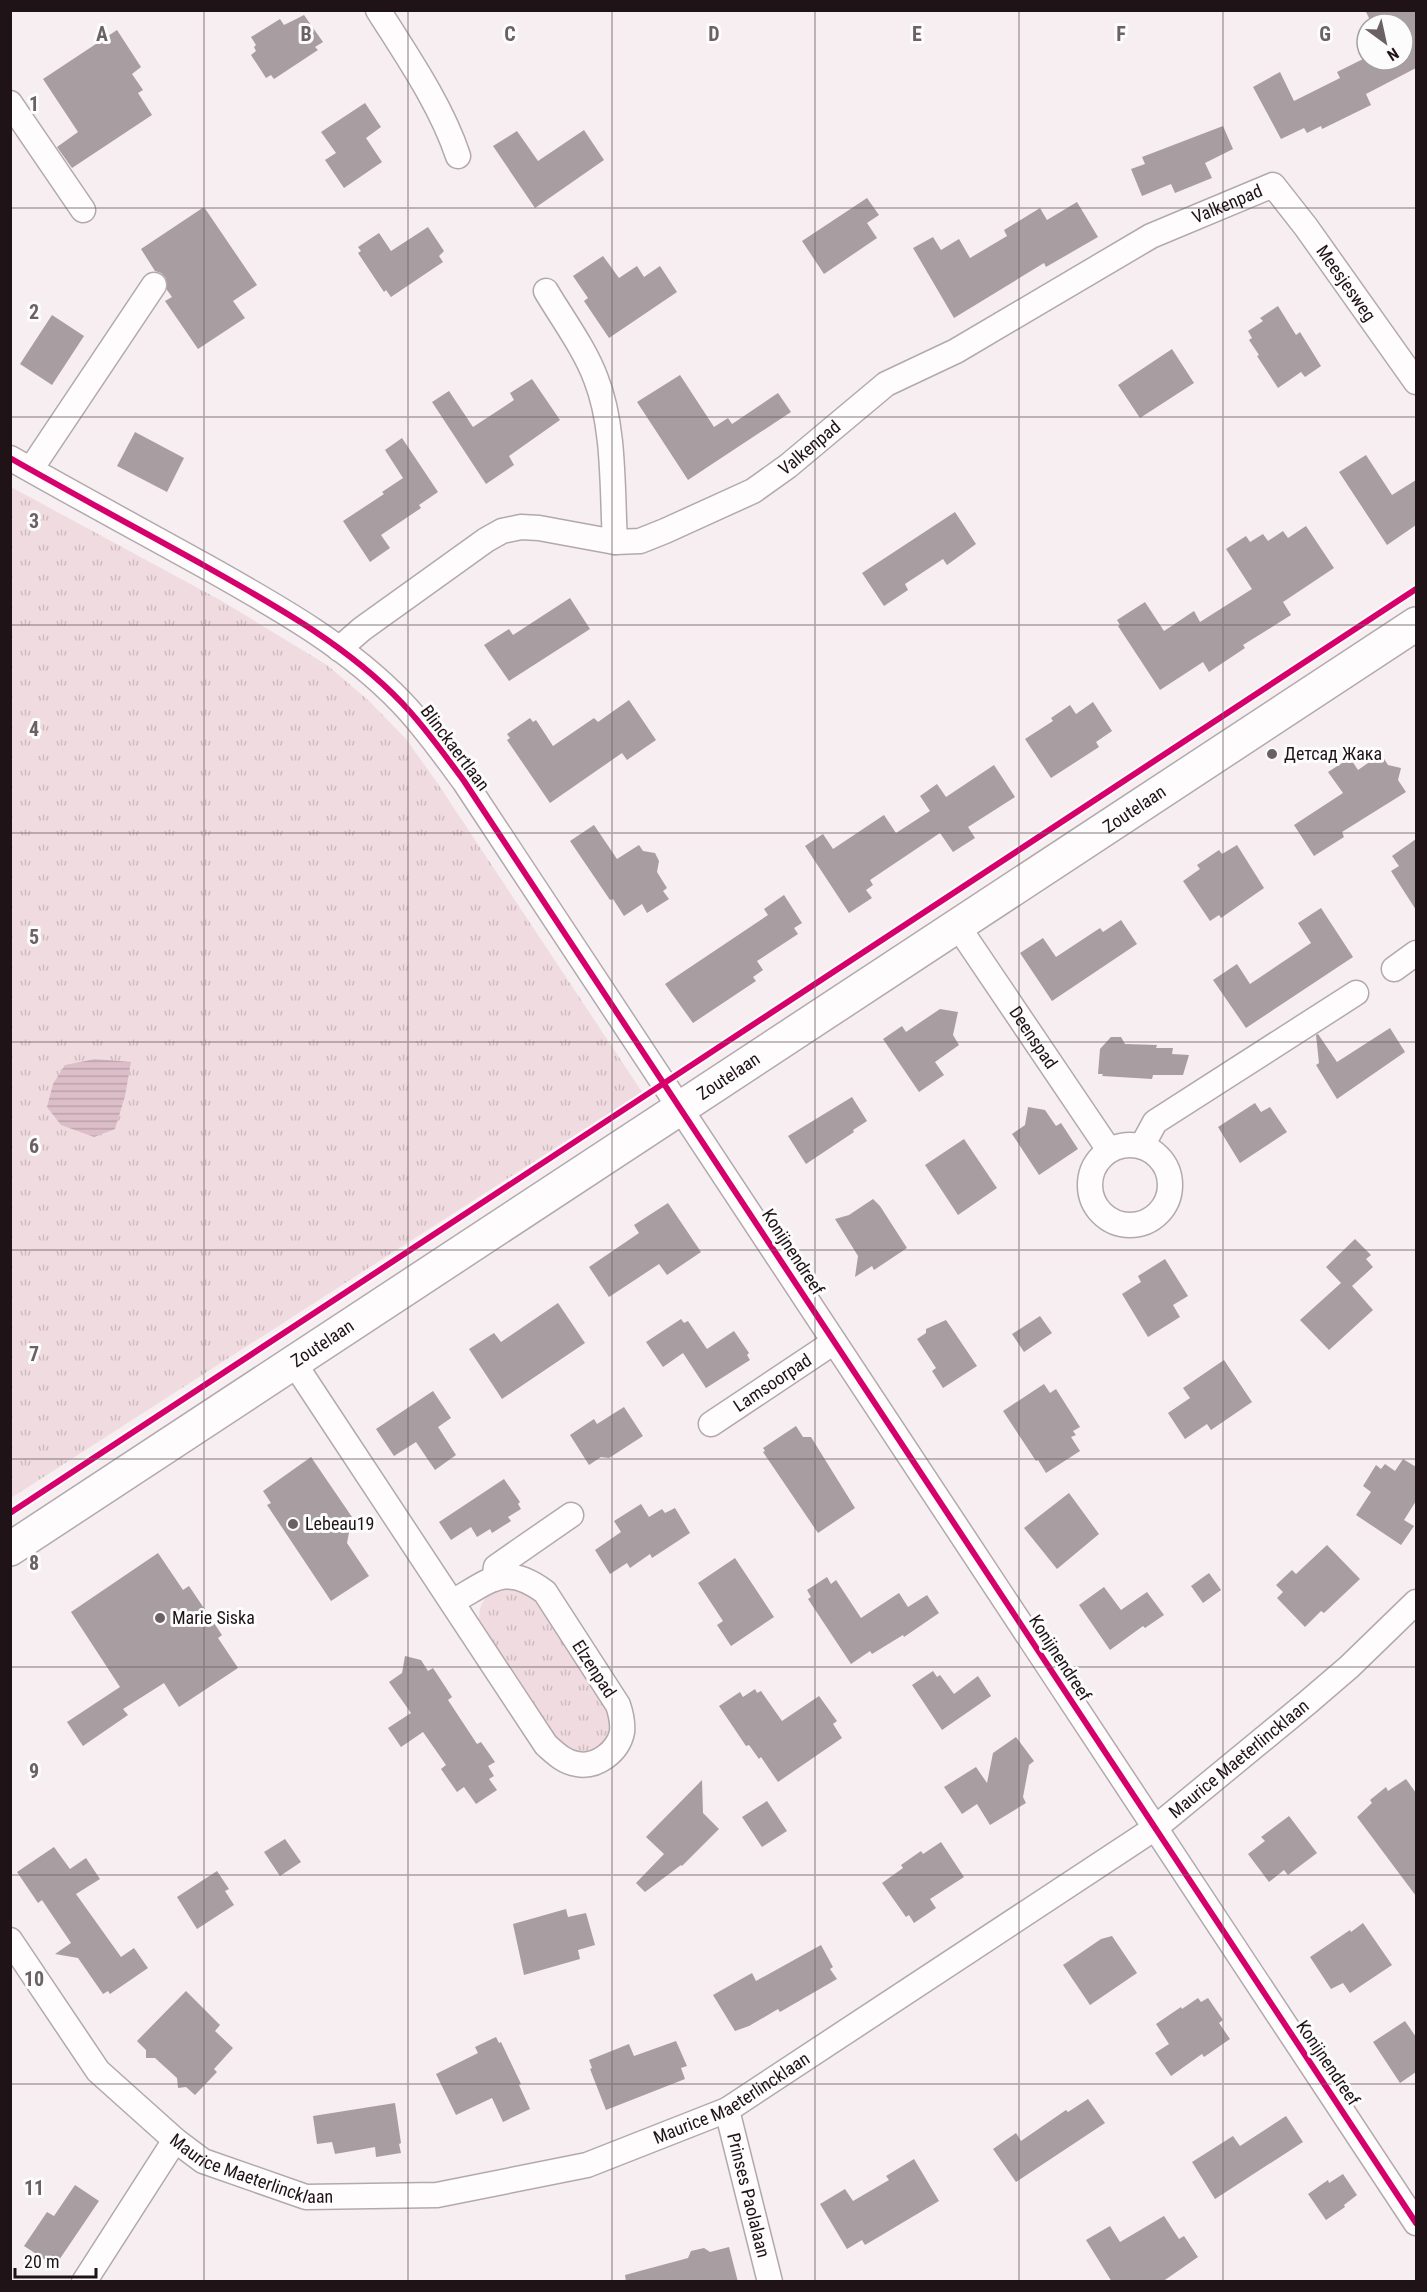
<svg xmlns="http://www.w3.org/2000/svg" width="1427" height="2292" viewBox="0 0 1427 2292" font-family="'Roboto Condensed',sans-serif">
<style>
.grass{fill:url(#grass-tufts)}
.water{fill:url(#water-rules)}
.building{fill:#a89ea1}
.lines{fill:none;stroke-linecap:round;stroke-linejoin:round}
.street-casing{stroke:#b3a9ac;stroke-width:27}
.secondary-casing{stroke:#b3a9ac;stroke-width:36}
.street{stroke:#fefcfd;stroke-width:24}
.secondary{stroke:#fefcfd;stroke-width:33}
.cycleway-casing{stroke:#fcfcfc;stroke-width:10}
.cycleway{stroke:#d6006c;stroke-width:6}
.grid{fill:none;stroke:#6b6063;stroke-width:1.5;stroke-opacity:0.55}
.poi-dot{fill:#6b6063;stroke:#fcfcfc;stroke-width:2}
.labels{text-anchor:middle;stroke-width:6;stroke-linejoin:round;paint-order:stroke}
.street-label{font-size:18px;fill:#201317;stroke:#fcfcfc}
.poi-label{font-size:18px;fill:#201317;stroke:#fcfcfc;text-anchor:start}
.grid-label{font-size:20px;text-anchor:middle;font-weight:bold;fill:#6b6063;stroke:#fcfcfc;stroke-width:6;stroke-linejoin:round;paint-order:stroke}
</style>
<defs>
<pattern id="grass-tufts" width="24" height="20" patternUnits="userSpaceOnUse" patternTransform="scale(1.5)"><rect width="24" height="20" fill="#f0dbe1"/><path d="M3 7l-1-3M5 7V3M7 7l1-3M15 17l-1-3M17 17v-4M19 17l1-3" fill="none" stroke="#cebbc0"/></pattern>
<pattern id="water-rules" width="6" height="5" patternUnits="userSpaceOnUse" patternTransform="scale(1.5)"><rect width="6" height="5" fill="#dbbec7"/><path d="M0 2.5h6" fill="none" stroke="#bca2aa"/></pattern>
</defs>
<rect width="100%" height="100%" fill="#f6eef0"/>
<g class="grass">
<polygon points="11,487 220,600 327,665 369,701 406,739 438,784 642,1092 11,1498"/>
<path d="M508,1585L537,1596L610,1709L614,1730L601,1751L577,1756L557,1745L481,1631C475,1605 484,1593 508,1585Z"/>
</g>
<polygon class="water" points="95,1059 131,1062 125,1096 115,1129 94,1137 61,1125 47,1107 53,1084 65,1065"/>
<g class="building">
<polygon points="1365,10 1416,10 1416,68 1366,94 1371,105 1322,129 1321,126 1307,133 1304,128 1281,139 1253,87 1280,72 1294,101 1340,78 1337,72 1367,57 1367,60 1403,60 1403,24 1372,24"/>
<polygon points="304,15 323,42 315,47 318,50 274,79 271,75 266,78 251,55 256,51 254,47 256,45 251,37 280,19 284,25"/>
<polygon points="117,30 141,67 132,74 143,90 138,93 152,115 72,168 57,147 78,132 43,79"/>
<polygon points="365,103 381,127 366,138 382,162 344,188 325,160 336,153 321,132"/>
<polygon points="1223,126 1233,149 1205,163 1212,178 1175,193 1171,184 1142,196 1131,169 1145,164 1142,157"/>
<polygon points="584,130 604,160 535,208 493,146 517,131 538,161"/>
<polygon points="867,198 879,215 867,223 877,238 824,274 802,241"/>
<polygon points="1077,202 1098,237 1046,267 1044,263 954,318 913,248 933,237 941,250 959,239 970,258 1007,236 1004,230 1040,208 1047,220"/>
<polygon points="204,207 257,285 233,301 245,318 198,349 165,301 172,297 167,290 166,278 161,273 155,271 141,249"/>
<polygon points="428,227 444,251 439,256 443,262 391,297 386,290 384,292 358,253 361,251 358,247 379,233 391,251"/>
<polygon points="603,256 619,278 637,266 644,277 660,266 677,292 609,338 584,301 588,298 573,276"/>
<polygon points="1278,306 1296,335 1300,332 1321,366 1305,377 1301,372 1278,388 1257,356 1259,355 1249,340 1252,338 1248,331 1263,321 1260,318"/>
<polygon points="52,315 84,336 52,385 20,364"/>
<polygon points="1172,349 1194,383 1140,418 1118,385"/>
<polygon points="680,375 714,427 728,418 732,424 778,393 791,412 688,480 637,402"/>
<polygon points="532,379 560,420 509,456 514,465 486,484 432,402 449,391 473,427 514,400 510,393"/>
<polygon points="135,432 184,458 167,492 117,466"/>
<polygon points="402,438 438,492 419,505 421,508 381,535 390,548 370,562 343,521 384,494 382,492 403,478 385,450"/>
<polygon points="1366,455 1392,495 1416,480 1416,525 1387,545 1339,472"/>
<polygon points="955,512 976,544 947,565 943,559 905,584 908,590 884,606 862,573"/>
<polygon points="1306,526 1334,568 1283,602 1291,615 1243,645 1245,648 1209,672 1203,662 1160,690 1118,626 1120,625 1117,620 1145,602 1164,631 1194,611 1200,622 1252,589 1226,549 1246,536 1250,542 1263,534 1268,541 1283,531 1288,538"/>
<polygon points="570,598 590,629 509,681 484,645 509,629 513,635"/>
<polygon points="629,700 656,740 627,760 622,753 550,803 507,740 510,738 507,734 530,718 533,722 536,720 553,746 594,718 598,722"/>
<polygon points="1093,702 1112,731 1096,742 1099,747 1051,778 1025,739 1053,721 1051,718 1070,705 1076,714"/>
<polygon points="1381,754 1388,765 1401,768 1398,780 1406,792 1342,832 1344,837 1314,856 1294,825 1343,793 1328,772 1350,758 1358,770"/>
<polygon points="994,765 1015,797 968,827 975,838 953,852 940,833 870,880 873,885 866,890 872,898 849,913 805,846 823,834 833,849 884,815 896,833 930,811 920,796 937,784 946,797"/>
<polygon points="594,825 617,859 639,845 643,851 655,853 659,861 657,872 667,888 663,891 669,899 647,913 642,904 624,916 613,899 610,900 570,841"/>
<polygon points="1416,839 1416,910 1391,871 1399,866 1392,856"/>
<polygon points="1237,845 1264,888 1221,918 1219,915 1210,921 1183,881 1200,869 1197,865 1219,850 1222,854"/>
<polygon points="784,895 802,923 794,928 798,934 757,961 763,970 753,977 756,981 693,1023 665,984 768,915 764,909"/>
<polygon points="1321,908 1353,957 1246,1028 1213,980 1237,964 1250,984 1311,943 1298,923"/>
<polygon points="1121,920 1137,944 1052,1001 1020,953 1043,938 1056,957 1100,928 1103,932"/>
<polygon points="940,1009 958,1012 953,1035 959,1045 935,1062 944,1075 919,1092 883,1039 902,1026 906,1032"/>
<polygon points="1390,1028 1405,1052 1337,1099 1316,1065 1319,1063 1316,1035 1318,1034 1337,1062"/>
<polygon points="1111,1037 1121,1037 1125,1044 1157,1045 1156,1048 1173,1048 1172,1054 1189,1055 1183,1075 1153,1075 1152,1079 1102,1076 1103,1074 1098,1074 1100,1049"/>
<polygon points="852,1097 867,1121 853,1130 854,1132 806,1164 788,1136"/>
<polygon points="1255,1103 1261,1112 1270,1107 1287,1132 1240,1163 1218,1127"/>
<polygon points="1028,1107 1045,1110 1056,1126 1061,1123 1078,1149 1039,1175 1012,1134 1025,1125"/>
<polygon points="964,1139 997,1188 958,1215 925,1165"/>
<polygon points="873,1199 880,1206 907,1248 874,1270 872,1266 855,1277 858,1256 835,1219 849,1215"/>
<polygon points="668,1203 701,1252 667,1275 659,1264 609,1297 589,1267 639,1233 634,1225"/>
<polygon points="1355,1239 1371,1255 1366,1259 1373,1267 1352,1286 1373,1310 1329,1350 1300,1320 1341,1283 1326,1267"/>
<polygon points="1165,1259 1188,1296 1173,1305 1180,1317 1148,1337 1122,1294 1141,1282 1138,1276"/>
<polygon points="558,1303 585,1343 502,1399 469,1349 494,1333 501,1342"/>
<polygon points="1040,1316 1052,1333 1024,1352 1012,1334"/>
<polygon points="681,1319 684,1323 688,1321 707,1349 734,1331 749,1353 747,1355 750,1360 706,1388 683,1353 663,1367 646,1342"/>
<polygon points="946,1320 977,1366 943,1388 932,1371 936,1368 917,1339 926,1333 926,1329"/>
<polygon points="1224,1360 1252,1402 1211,1430 1207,1424 1185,1439 1168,1413 1190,1398 1183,1388"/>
<polygon points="1044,1384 1050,1393 1056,1389 1080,1427 1073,1431 1076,1435 1071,1437 1080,1451 1046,1473 1038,1460 1036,1461 1003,1411"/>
<polygon points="433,1391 451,1418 438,1427 456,1455 435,1470 416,1442 394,1456 376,1429"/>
<polygon points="624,1407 643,1436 609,1458 601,1457 589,1465 570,1435 594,1419 597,1424"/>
<polygon points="796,1426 803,1437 811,1437 855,1508 818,1533 763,1452 765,1451 763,1448"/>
<polygon points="311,1457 352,1517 347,1543 369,1576 331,1601 267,1505 271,1503 263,1491"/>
<polygon points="1403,1459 1416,1467 1416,1501 1404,1520 1414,1526 1401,1545 1356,1515 1371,1492 1363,1486 1376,1465 1381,1469 1385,1464 1395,1471"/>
<polygon points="504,1479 520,1502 518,1504 521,1509 508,1517 511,1521 492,1533 490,1529 477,1537 471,1527 451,1540 439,1522"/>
<polygon points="1069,1493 1099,1534 1057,1569 1024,1528"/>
<polygon points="641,1504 649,1517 662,1509 665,1513 675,1508 690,1533 652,1558 650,1554 630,1568 627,1563 610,1574 595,1550 621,1532 614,1521"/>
<polygon points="1327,1545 1360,1579 1324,1613 1321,1611 1305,1627 1277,1598 1283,1592 1276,1585 1292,1570 1296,1574"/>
<polygon points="158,1553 183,1590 189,1586 222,1635 218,1638 238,1668 179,1707 164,1683 123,1709 128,1715 83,1746 67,1722 120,1687 71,1612"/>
<polygon points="735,1558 774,1617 731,1646 717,1625 723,1621 698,1583"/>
<polygon points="1209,1573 1221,1590 1203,1603 1191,1586"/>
<polygon points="827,1577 831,1584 836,1580 861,1618 899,1593 908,1607 927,1595 939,1613 904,1637 903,1635 872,1654 870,1651 851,1664 808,1599 811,1597 807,1590"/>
<polygon points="1104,1587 1121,1610 1147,1592 1164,1615 1145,1628 1143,1626 1110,1650 1079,1605"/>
<polygon points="405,1656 421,1660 428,1671 433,1668 452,1697 448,1700 477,1744 481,1742 495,1762 488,1766 494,1776 489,1779 497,1790 476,1804 464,1787 457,1792 441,1769 446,1765 423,1732 401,1747 388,1728 411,1713 389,1682 402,1673"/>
<polygon points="933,1671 937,1677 940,1675 954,1694 978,1676 991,1696 942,1730 912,1685"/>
<polygon points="755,1689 757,1693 761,1691 782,1721 819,1696 837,1721 833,1724 842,1738 778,1782 761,1757 759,1759 749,1745 746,1746 719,1706 740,1692 743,1697"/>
<polygon points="1016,1737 1034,1761 1029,1765 1023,1797 1026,1803 990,1825 977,1804 962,1814 944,1787 976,1767 987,1783 993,1753"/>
<polygon points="1406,1779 1416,1793 1416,1896 1357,1817 1372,1803 1370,1800 1386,1787 1388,1791"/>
<polygon points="702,1780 703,1813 719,1829 682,1866 681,1865 645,1892 636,1883 664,1854 646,1837"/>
<polygon points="767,1801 787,1831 762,1847 742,1817"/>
<polygon points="1289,1816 1317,1853 1288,1875 1284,1870 1269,1882 1248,1854 1265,1841 1261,1837"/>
<polygon points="285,1839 301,1862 280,1876 264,1852"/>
<polygon points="941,1842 964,1877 930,1899 936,1908 914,1923 909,1915 906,1917 882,1883 903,1868 901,1865 921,1851 923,1854"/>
<polygon points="54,1847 70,1869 86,1858 100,1879 76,1894 121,1957 134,1948 148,1968 110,1994 108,1991 103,1994 78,1958 55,1954 71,1943 42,1900 38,1903 17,1872"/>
<polygon points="217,1871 229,1889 225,1891 234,1905 197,1929 177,1897"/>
<polygon points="566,1909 568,1917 586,1913 595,1945 578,1950 580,1959 524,1975 513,1924"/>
<polygon points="1363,1923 1392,1965 1350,1993 1343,1983 1331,1989 1310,1957 1350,1930 1351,1932"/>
<polygon points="1112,1936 1137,1973 1090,2005 1063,1965 1101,1939"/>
<polygon points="821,1945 833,1967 830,1969 837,1979 780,2012 778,2009 749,2026 735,2031 713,1995 752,1973 756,1981"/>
<polygon points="186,1991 220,2025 215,2031 233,2048 214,2069 217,2072 195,2095 186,2087 178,2088 177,2078 155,2058 146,2058 146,2050 137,2041"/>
<polygon points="1198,1998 1201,2002 1208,1998 1223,2020 1219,2023 1230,2039 1204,2057 1202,2054 1171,2076 1155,2053 1169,2044 1156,2024 1181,2007 1182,2009"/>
<polygon points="1405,2021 1416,2037 1416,2072 1400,2083 1373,2042"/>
<polygon points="496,2037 499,2043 501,2042 521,2084 519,2085 530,2109 503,2122 492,2098 456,2115 436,2074 478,2053 475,2047"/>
<polygon points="676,2041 687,2066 681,2068 685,2079 606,2110 590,2069 592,2068 589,2060 629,2044 634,2056"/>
<polygon points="1088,2099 1105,2123 1016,2182 993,2149 1016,2133 1021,2141 1066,2110 1068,2112"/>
<polygon points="395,2103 401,2143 399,2144 401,2153 376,2157 375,2147 335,2154 332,2142 317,2144 313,2116"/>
<polygon points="1286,2116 1303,2142 1215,2199 1192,2162 1233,2136 1240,2146"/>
<polygon points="914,2159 939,2201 865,2245 862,2240 847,2249 820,2204 845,2189 853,2201 889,2180 886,2176"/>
<polygon points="1343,2174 1357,2195 1344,2205 1345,2207 1326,2220 1308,2194 1328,2180 1329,2183"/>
<polygon points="75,2185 99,2201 55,2266 24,2246 47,2212 54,2216"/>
<polygon points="1164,2216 1179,2239 1184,2236 1198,2257 1162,2282 1112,2282 1086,2240 1110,2226 1120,2242"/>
<polygon points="729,2247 738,2282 626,2282 625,2275 688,2258 691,2251 704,2248 710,2252"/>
</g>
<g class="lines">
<g class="street-casing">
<g id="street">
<path d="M378,10C407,56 441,105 458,156"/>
<polyline points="10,103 83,210"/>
<path d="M546,291C562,318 585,349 596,379C615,427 612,491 615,542"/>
<path d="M10,458C75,495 140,530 205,566C274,605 347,645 402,703C425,727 444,754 464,781L1416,2223"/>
<polyline points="31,469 154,285"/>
<path id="s1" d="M339,649L362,629L486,540L502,531L521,527L539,528L615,542L640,541L665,531L753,491L788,466L886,384L956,351L1151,236L1273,185L1306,227L1416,382"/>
<path id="s2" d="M957,925L1109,1150"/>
<polyline points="1394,969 1416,953"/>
<circle cx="1130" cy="1185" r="40"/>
<polyline points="1142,1146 1155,1122 1356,993"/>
<path d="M294,1363L546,1745C555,1753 564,1762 577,1764C596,1768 618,1752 622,1732C623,1723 621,1714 618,1705L545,1592C505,1562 490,1581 452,1602"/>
<path id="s3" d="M711,1424L834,1342"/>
<polyline points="494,1579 496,1567 571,1515"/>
<path id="s4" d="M10,1940L98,2071L175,2140L203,2161L306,2197L437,2195L587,2165L727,2110L1155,1828L1307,1703L1349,1667L1416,1602"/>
<path id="s5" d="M727,2110L770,2282"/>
<polyline points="84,2282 175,2140"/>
</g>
</g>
<g class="secondary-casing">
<g id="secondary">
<path id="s6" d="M10,1549L1416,624"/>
</g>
</g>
<use href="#street" class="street"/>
<use href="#secondary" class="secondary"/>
<g class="cycleway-casing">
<g id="cycleway">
<path d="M10,458C75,495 140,530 205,566C274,605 347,645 402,703C425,727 444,754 464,781L1416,2223"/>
<polyline points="10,1513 1416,589"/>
</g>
</g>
<use href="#cycleway" class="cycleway"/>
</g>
<path class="grid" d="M204,10V2282M408,10V2282M612,10V2282M815,10V2282M1019,10V2282M1223,10V2282M10,208H1416M10,417H1416M10,625H1416M10,833H1416M10,1042H1416M10,1250H1416M10,1459H1416M10,1667H1416M10,1875H1416M10,2084H1416"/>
<g class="poi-dot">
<circle cx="1272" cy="754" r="6"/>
<circle cx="293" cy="1524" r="6"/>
<circle cx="160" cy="1618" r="6"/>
</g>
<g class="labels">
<g class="street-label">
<text dy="6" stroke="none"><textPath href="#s1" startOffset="1022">Valkenpad</textPath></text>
<text dy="6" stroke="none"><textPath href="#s1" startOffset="1194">Meesjesweg</textPath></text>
<text dy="6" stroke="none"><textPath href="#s1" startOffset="536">Valkenpad</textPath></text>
<text transform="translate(455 748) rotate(53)" y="6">Blinckaertlaan</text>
<text dy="6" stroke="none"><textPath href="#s6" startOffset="1346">Zoutelaan</textPath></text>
<text dy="6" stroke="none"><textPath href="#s2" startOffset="136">Deenspad</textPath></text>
<text dy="6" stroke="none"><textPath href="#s6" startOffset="860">Zoutelaan</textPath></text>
<text transform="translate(793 1252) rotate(57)" y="6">Konijnendreef</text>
<text dy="6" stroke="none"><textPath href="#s6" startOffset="374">Zoutelaan</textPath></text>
<text dy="6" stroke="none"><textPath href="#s3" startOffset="74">Lamsoorpad</textPath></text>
<text transform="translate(1060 1658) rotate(57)" y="6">Konijnendreef</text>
<text transform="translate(594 1669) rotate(57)" y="6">Elzenpad</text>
<text dy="6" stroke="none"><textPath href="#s4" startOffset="1461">Maurice Maeterlincklaan</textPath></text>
<text transform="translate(1328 2063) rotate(56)" y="6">Konijnendreef</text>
<text dy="6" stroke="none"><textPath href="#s4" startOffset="849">Maurice Maeterlincklaan</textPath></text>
<text dy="6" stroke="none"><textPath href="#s4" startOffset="345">Maurice Maeterlincklaan</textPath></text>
<text dy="6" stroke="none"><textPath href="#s5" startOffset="88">Prinses Paolalaan</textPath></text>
</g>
<g class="poi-label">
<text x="1284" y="760">Детсад Жака</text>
<text x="305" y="1530">Lebeau19</text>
<text x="172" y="1624">Marie Siska</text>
</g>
</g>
<g class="grid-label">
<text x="102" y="41">A</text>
<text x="306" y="41">B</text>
<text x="510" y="41">C</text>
<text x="714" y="41">D</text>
<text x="917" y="41">E</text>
<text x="1121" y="41">F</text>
<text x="1325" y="41">G</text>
<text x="34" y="111">1</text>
<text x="34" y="319">2</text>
<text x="34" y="528">3</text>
<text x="34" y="736">4</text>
<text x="34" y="944">5</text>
<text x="34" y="1153">6</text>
<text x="34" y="1361">7</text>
<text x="34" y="1570">8</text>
<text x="34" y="1778">9</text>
<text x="34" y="1986">10</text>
<text x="34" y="2195">11</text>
</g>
<rect width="1427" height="2292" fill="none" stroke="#201317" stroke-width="24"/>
<g transform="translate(1385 42) rotate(147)"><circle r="28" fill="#fcfcfc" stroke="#a49fa0" stroke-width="1.5"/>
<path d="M0-4.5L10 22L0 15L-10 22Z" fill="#6b6063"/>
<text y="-9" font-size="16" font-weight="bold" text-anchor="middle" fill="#201317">N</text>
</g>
<path d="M15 2268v9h81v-9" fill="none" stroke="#201317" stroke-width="3"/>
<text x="24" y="2268" font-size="18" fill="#201317" stroke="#fcfcfc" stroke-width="4.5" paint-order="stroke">20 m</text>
</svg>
